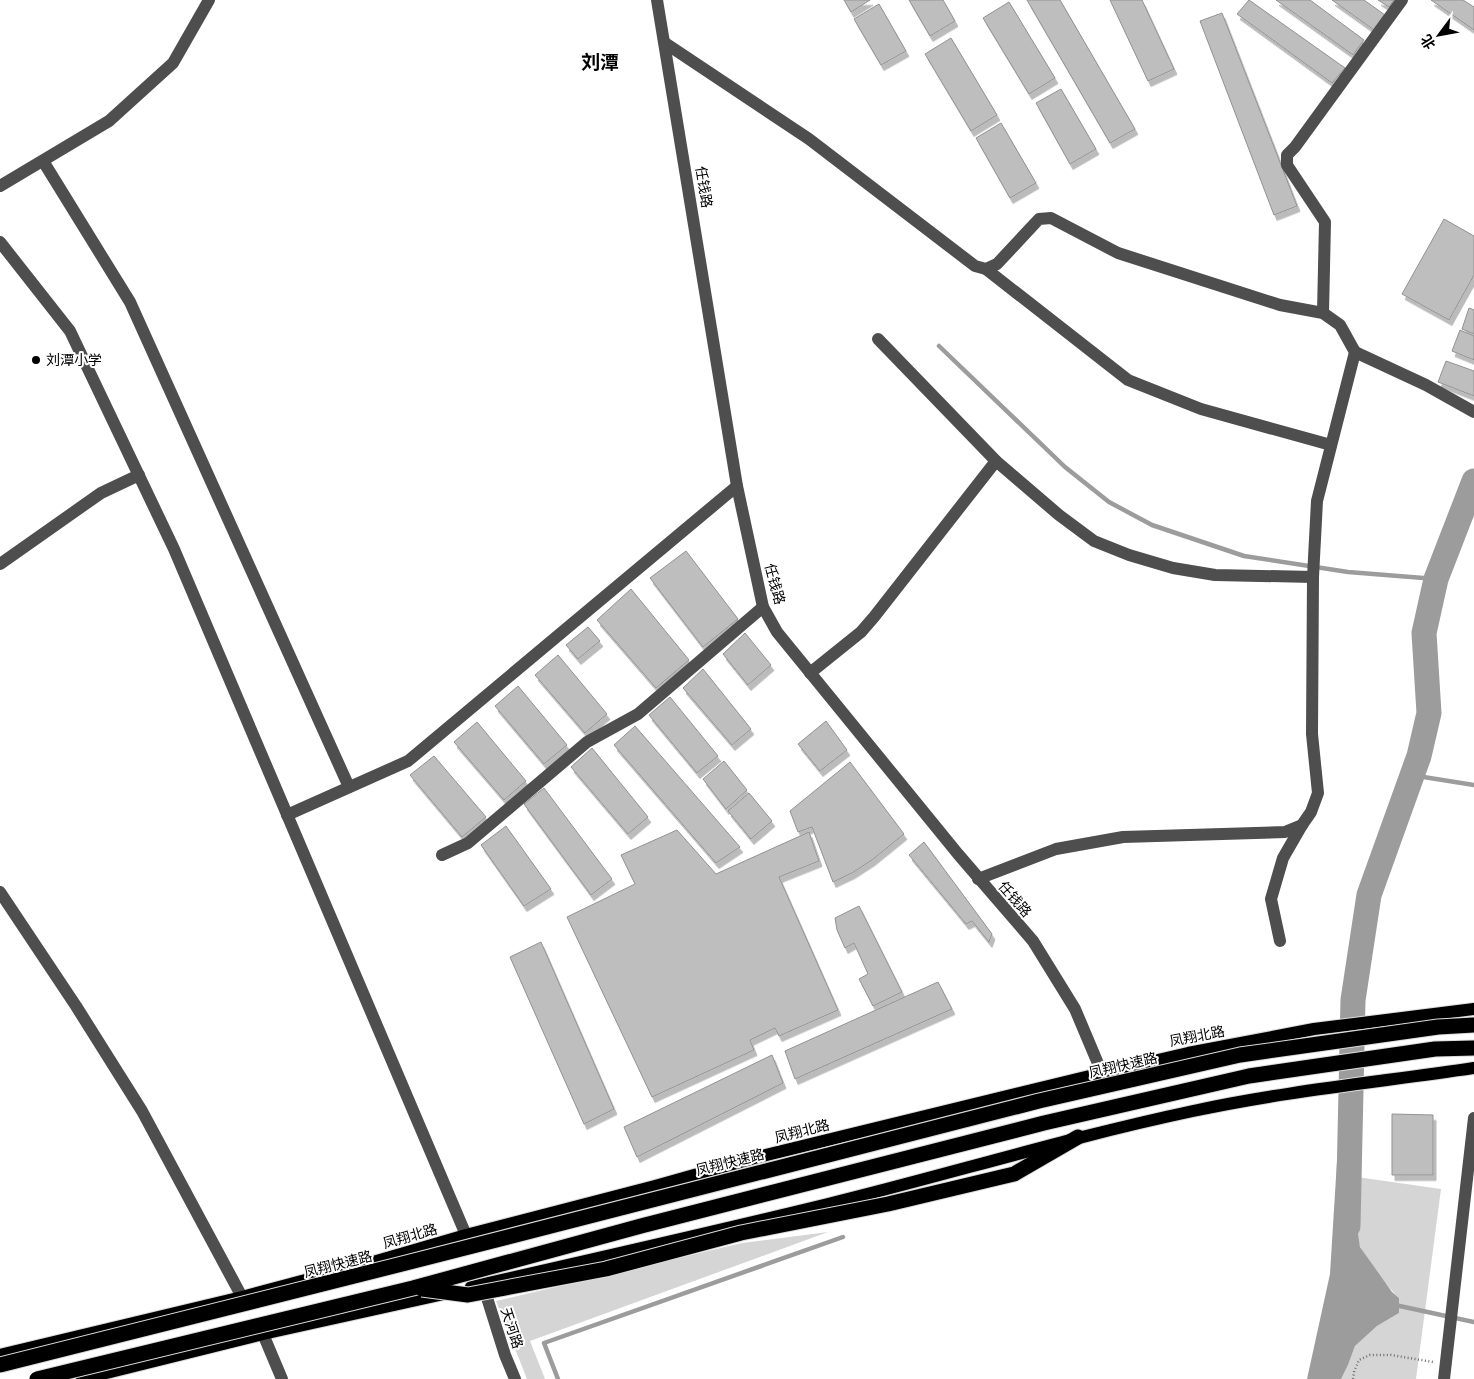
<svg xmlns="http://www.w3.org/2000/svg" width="1474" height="1379" viewBox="0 0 1474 1379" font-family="'PT Sans','Noto Sans SC',sans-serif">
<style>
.green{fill:#d5d5d5}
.water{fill:#9c9c9c}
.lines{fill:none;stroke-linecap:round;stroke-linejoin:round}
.stream{stroke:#9c9c9c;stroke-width:4.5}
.river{stroke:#9c9c9c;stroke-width:25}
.building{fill:#bebebe;stroke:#929292;filter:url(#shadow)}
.major-casing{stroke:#dbdbdb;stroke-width:14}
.highway-casing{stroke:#dbdbdb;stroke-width:17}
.path{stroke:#707070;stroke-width:2.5;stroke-dasharray:1 2.5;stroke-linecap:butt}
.minor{stroke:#4e4e4e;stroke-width:12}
.major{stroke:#000;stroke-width:12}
.highway{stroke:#000;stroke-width:15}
.highway-bridge-casing{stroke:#dbdbdb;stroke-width:17;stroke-linecap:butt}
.highway-bridge{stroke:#000;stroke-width:15}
.poi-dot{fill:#000;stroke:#fff;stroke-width:2}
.labels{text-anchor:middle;stroke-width:4;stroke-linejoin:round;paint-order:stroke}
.street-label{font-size:14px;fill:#000;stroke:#fff}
.poi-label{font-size:14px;fill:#000;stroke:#fff;text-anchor:start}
.district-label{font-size:19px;font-weight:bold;fill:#000;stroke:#fff}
</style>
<defs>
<filter id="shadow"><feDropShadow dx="3" dy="5.5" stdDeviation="0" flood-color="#0004"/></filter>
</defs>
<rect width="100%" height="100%" fill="#fff"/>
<g class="green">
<path d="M1357,1177L1441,1189L1416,1379H1341L1348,1365L1355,1346L1377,1326L1399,1313V1298C1391,1291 1363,1256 1360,1246C1353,1227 1355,1197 1357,1177Z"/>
<polygon points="828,1232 530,1341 545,1379 527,1379 496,1301 742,1243"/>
</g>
<polygon class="water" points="1337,1161 1354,1209 1360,1247 1392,1292 1399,1298 1399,1313 1377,1326 1355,1346 1348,1365 1341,1379 1307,1379 1330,1274"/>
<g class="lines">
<g class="stream">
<polyline points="939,346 1065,467 1109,502 1152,525 1244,556 1348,572 1436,579"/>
<polyline points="1411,775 1474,785"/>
<polyline points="1395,1305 1474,1322"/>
<polyline points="558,1379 544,1343 843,1237"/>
</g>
<polyline class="river" points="1348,1226 1353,1000 1369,895 1419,756 1429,713 1424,633 1436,579 1474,481"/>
</g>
<g class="building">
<polygon points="844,0 870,0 851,12"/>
<polygon points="909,0 943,0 955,21 930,36"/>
<polygon points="1027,0 1060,0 1135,129 1110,143"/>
<polygon points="1110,0 1142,0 1174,69 1148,81"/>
<polygon points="1249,0 1345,68 1332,83 1237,14"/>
<polygon points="1276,0 1310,0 1364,40 1353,55"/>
<polygon points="1332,0 1364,0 1385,15 1374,30"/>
<polygon points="1378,0 1394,0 1389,7"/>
<polygon points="1431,0 1463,0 1474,7 1474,30"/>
<polygon points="1009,2 1055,78 1029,94 983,18"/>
<polygon points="879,4 906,51 881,65 854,19"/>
<polygon points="1222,13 1297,206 1274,215 1200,21"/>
<polygon points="951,38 997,115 971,131 925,54"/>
<polygon points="1061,89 1096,149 1070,164 1036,103"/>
<polygon points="1001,123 1036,183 1010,198 976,138"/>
<polygon points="1444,219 1474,236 1474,275 1449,320 1402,294"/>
<polygon points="1469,308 1474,310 1474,334 1462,329"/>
<polygon points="1460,330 1474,336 1474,360 1452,351"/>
<polygon points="1446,361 1474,371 1474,396 1438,382"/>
<polygon points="686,551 738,619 703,647 650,578"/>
<polygon points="631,589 689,660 656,688 597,620"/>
<polygon points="588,627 600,641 578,659 566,645"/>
<polygon points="745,633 771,665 748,685 723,654"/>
<polygon points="558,655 607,714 585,733 535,675"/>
<polygon points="703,669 751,729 732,745 683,688"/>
<polygon points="518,686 567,745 544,764 495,706"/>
<polygon points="670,697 718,756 697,773 649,715"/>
<polygon points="826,721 847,750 820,771 798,744"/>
<polygon points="477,722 526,781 504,800 454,742"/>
<polygon points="635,726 740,847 716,863 614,745"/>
<polygon points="592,748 648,817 628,834 571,767"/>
<polygon points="434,756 486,817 462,837 410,775"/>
<polygon points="724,761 747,790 726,809 703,779"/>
<polygon points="850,762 904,834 872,860 852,873 833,882 812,827 798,832 790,811"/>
<polygon points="544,788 612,879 591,895 524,804"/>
<polygon points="749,793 772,821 751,839 728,811"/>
<polygon points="506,826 551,889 524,906 481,845"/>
<polygon points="677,830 716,874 809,832 819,861 779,877 838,1010 779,1036 775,1028 750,1040 754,1050 652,1097 567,917 635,884 621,855"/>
<polygon points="924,842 992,934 989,942 972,921 966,924 909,855"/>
<polygon points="859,906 902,992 873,1006 859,979 868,974 854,943 845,948 837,930 835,918"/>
<polygon points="541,942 614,1109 584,1124 510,957"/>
<polygon points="938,982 952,1009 795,1079 785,1051"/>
<polygon points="772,1055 783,1083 637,1157 624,1127"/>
<polygon points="1392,1114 1433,1115 1433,1175 1392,1175"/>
</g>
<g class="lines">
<g class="major-casing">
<g id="major">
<path d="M471,1287C590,1260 709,1233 828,1204C950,1174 1070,1137 1193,1111C1286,1091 1380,1082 1474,1068"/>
<polyline points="0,1355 242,1297 373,1262 466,1235 655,1186 758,1157 1102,1073 1188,1053 1314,1029 1474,1009"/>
<polyline points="82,1379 263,1334 444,1294"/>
</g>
</g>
<g class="highway-casing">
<polyline id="highway" points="1014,1174 1078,1137"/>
</g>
<polyline class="path" points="1353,1379 1354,1372 1359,1360 1370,1355 1391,1355 1433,1362"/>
<g class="minor">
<polyline points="657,0 737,486 763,607 777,632 958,854 1033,941 1075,1009 1102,1073"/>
<polyline points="665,43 809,139 975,266 986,269 997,264 1039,219 1051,218 1118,253 1280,305 1323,313 1340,325 1355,352 1317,501 1313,577 1312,734 1318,793 1311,812 1302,825 1285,832 1123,837 1056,849 978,879"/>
<polyline points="43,161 130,302 349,787"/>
<polyline points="0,186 109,121 173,63 209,0"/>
<polyline points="0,242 70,331 174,549 466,1235"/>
<polyline points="986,269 1128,380 1201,409 1331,445"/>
<polyline points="1323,313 1325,222 1287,165 1287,155 1295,147 1402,0"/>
<polyline points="878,339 996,461 1059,515 1094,541 1129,555 1173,568 1215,575 1313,577"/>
<polyline points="1355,352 1426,385 1474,412"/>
<polyline points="0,564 101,493 139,475"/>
<polyline points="810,673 861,632 874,617 996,461"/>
<polyline points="287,815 408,761 737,486"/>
<polyline points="442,855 468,843 587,742 638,714 763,607"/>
<polyline points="0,892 76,1006 142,1111 242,1297"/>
<polyline points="1280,941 1271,899 1283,858 1302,825"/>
<polyline points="483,1285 505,1355 515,1379"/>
<polyline points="263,1334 282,1379"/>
<polyline points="1444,1379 1474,1118"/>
</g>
<use href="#major" class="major"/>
<use href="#highway" class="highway"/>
<g class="highway-bridge-casing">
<g id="highway-bridge">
<polyline points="422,1289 468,1295 606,1269 741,1233 888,1204 1014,1174"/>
<polyline points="0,1365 406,1263 1039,1101 1240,1055 1438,1027 1474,1025"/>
<polyline points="37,1379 413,1288 641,1226 1044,1123 1249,1076 1435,1049 1474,1048"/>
</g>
</g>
<use href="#highway-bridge" class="highway-bridge"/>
</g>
<circle class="poi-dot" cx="36" cy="360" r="5"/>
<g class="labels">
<g class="street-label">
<text transform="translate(704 187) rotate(81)" y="5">任钱路</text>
<text transform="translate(775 584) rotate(75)" y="5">任钱路</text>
<text transform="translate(1015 899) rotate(49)" y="5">任钱路</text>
<text transform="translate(1197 1036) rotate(-11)" y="5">凤翔北路</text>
<text transform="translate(1123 1065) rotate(-13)" y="5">凤翔快速路</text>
<text transform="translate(802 1131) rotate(-14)" y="5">凤翔北路</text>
<text transform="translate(730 1162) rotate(-14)" y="5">凤翔快速路</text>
<text transform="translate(410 1236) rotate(-16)" y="5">凤翔北路</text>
<text transform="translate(338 1264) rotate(-14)" y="5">凤翔快速路</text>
<text transform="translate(512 1328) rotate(72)" y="5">天河路</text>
</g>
<g class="poi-label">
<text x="46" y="365">刘潭小学</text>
</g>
<g class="district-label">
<text x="600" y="69">刘潭</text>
</g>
</g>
<g transform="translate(1439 35) rotate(238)" stroke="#ffffff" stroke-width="4" paint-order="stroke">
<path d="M0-4L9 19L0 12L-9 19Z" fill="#000000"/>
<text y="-8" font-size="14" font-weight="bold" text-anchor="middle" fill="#000000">北</text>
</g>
</svg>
